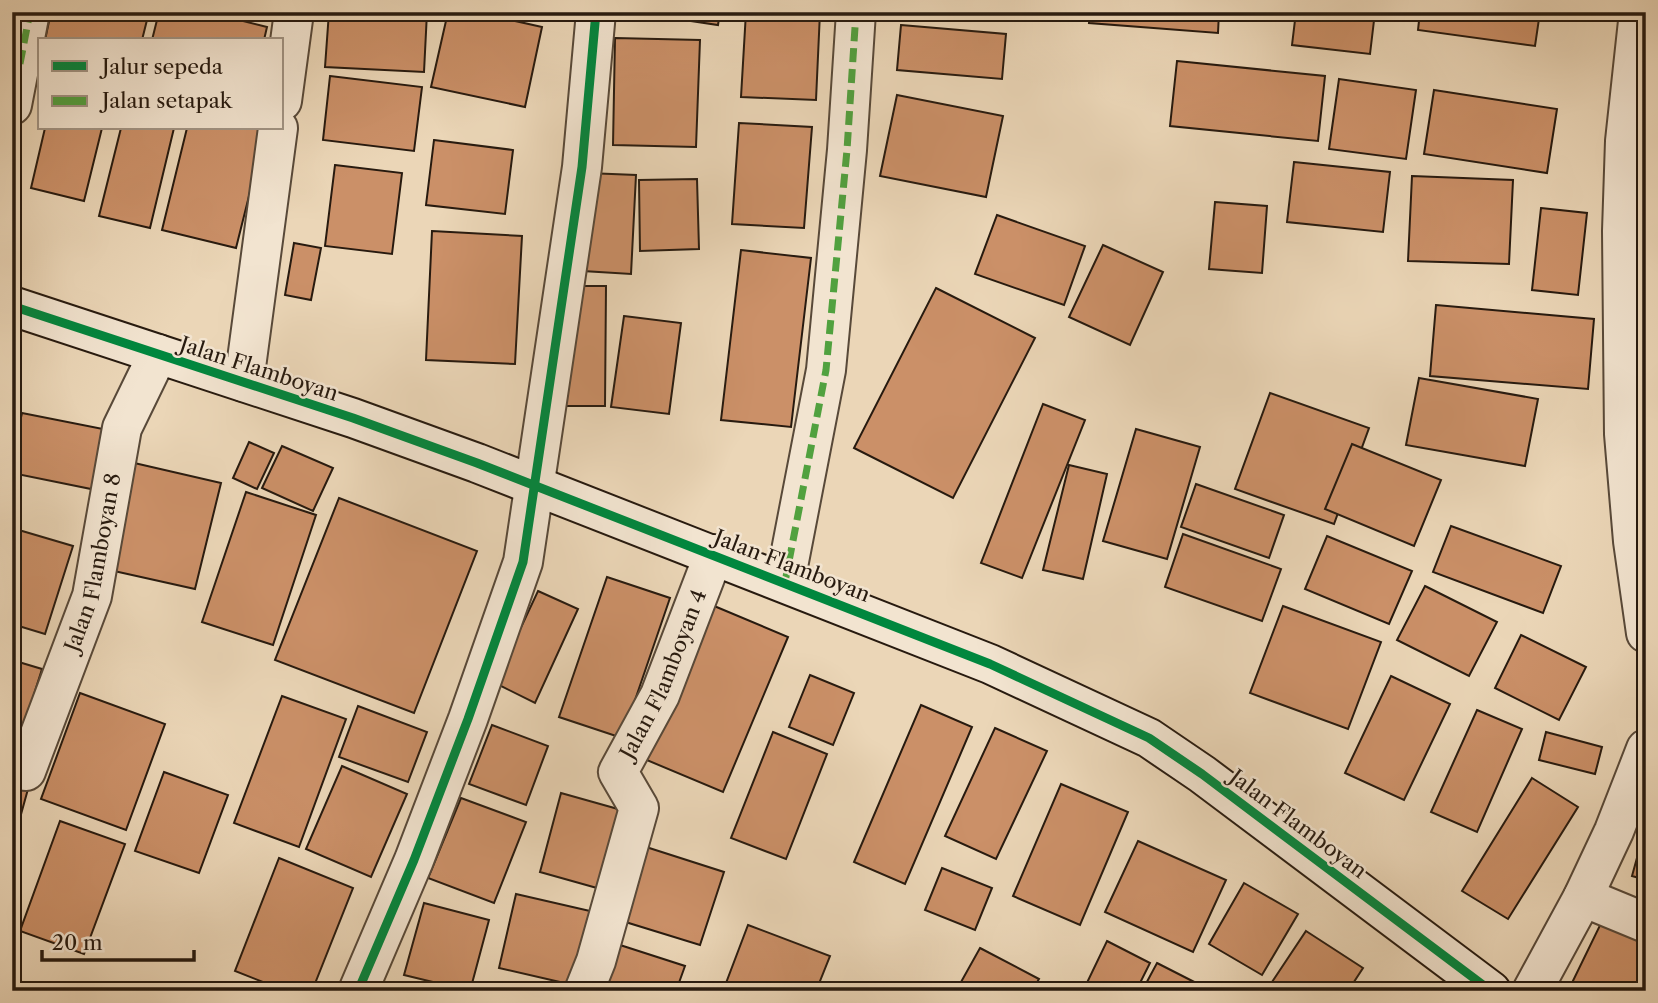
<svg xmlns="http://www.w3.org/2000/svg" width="1658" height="1003" viewBox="0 0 1658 1003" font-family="'Libre Caslon Text',serif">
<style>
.building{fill:#cb9068;stroke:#271a0f;stroke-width:2}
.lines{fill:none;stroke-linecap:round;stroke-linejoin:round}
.street-casing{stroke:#584939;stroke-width:42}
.secondary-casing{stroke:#271a0f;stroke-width:42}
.street{stroke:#f2e4d0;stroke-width:38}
.secondary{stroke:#f2e4d0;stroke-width:38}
.quiet{stroke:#51a13f;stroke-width:7;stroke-dasharray:14 7;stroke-linecap:butt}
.cycleway-casing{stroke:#f2e4d0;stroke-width:13}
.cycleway{stroke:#00873e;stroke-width:9}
.labels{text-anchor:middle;stroke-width:5;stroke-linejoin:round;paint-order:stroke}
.street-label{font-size:21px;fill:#271a0f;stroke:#f2e4d0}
</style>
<rect width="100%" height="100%" fill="#ebd6b7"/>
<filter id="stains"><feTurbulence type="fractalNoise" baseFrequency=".00286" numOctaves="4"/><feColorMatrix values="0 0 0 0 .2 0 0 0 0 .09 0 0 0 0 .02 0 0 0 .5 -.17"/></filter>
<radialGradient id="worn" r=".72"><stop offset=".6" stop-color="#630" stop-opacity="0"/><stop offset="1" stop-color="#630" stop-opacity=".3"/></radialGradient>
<g class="building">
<polygon points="51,12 149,12 142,40 45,40"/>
<polygon points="159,12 207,12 267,27 264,40 152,40"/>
<polygon points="329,12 427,12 424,72 325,67"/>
<polygon points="448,12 475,12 542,27 525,107 431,87"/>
<polygon points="631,12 720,12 718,25"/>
<polygon points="746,12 820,12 816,100 741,97"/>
<polygon points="932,12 990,12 989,18"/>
<polygon points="1090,12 1219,12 1218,33 1089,23"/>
<polygon points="1296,12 1375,12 1370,54 1292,45"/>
<polygon points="1420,12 1540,12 1535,46 1418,30"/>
<polygon points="901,25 1006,34 1002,79 897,70"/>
<polygon points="615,38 700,40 696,147 613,145"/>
<polygon points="1177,61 1325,76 1318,141 1170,126"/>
<polygon points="330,76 422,87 414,151 323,140"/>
<polygon points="1339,79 1416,90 1406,159 1329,149"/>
<polygon points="1434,90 1557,109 1547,173 1424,154"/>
<polygon points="897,95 1003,116 986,197 880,176"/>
<polygon points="739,123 812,127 804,228 732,224"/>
<polygon points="45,128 102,128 84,201 31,188"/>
<polygon points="121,128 174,128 150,228 99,216"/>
<polygon points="187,128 266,128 236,248 162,230"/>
<polygon points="434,140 513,150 505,214 426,205"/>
<polygon points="1294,162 1390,172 1383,232 1287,222"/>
<polygon points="335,165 402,173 392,254 325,246"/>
<polygon points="587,173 636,175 631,274 583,271"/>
<polygon points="1412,176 1513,180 1509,264 1408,261"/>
<polygon points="697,179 699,249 640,251 639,180"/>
<polygon points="1215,202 1267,206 1262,273 1209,269"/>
<polygon points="1541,208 1587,213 1578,295 1532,290"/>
<polygon points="997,215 1085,246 1064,305 975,274"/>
<polygon points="432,231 522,236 515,364 426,360"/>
<polygon points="294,243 321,248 311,300 285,295"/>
<polygon points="1103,245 1163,272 1130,345 1069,317"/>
<polygon points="741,250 811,258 791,427 721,420"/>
<polygon points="1643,272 1646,272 1646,403 1634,402"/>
<polygon points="565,286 606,286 605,406 565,406"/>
<polygon points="936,288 1035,338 953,498 854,448"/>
<polygon points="1436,305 1594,319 1588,389 1430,376"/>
<polygon points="624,316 681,323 669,414 611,407"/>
<polygon points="1419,378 1538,399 1525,466 1406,445"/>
<polygon points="1270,393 1369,428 1334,524 1235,489"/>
<polygon points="1043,404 1085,420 1022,578 981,563"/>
<polygon points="22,413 108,430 96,490 12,473 12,457"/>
<polygon points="1136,429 1200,447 1167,559 1103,541"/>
<polygon points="249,442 274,453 257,489 233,478"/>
<polygon points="1352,444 1441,480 1414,546 1325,509"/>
<polygon points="282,446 333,468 313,511 262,488"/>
<polygon points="130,462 221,483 195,589 105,569"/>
<polygon points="1069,465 1107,474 1083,579 1043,570"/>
<polygon points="1196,484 1284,515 1269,558 1181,527"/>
<polygon points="246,492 316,515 273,645 202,622"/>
<polygon points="339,498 477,551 414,713 275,660"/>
<polygon points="1451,526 1561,566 1543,613 1433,572"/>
<polygon points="12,528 73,546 45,634 12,624"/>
<polygon points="1183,534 1281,569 1262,621 1165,587"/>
<polygon points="1327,536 1412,571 1389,624 1305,589"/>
<polygon points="607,577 670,598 622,738 559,717"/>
<polygon points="1425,586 1497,622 1469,676 1397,640"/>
<polygon points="538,591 578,609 535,703 495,683"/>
<polygon points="707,603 788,637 723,792 642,758"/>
<polygon points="1283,606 1381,642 1348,729 1250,693"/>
<polygon points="1521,635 1586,667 1559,720 1495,688"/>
<polygon points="12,660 42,669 12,764"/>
<polygon points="810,675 854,693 833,745 789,727"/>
<polygon points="1391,676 1450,704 1404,800 1345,773"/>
<polygon points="80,693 165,724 126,830 41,799"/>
<polygon points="282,696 346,719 299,847 234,823"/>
<polygon points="921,705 972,727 905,884 854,862"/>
<polygon points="358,706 427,732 408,782 339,757"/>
<polygon points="1477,710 1522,729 1477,832 1431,812"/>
<polygon points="492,725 548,746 526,805 469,784"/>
<polygon points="995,728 1047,751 996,859 945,836"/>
<polygon points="773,732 827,754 786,859 731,838"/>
<polygon points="1546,732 1602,747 1595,774 1539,760"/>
<polygon points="342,766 407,794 371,877 306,849"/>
<polygon points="164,772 228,795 199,873 135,851"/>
<polygon points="1532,778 1578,807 1508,919 1462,891"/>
<polygon points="1061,784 1128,812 1080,925 1013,896"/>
<polygon points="12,785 28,789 12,847"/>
<polygon points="561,793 625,811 604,890 540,872"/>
<polygon points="461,798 526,822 494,903 428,878"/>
<polygon points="60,821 125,844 84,954 20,931"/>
<polygon points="1646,825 1646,880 1632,876"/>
<polygon points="1138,841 1226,880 1193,952 1105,912"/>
<polygon points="643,846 724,872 700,945 619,920"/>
<polygon points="279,858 353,888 312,991 286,991 235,971"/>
<polygon points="942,868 992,888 975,930 925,910"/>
<polygon points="1244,883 1298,914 1262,975 1209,944"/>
<polygon points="516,894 590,911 573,985 499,968"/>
<polygon points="424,903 489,920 470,991 404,975"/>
<polygon points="1606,913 1646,932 1646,991 1568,991"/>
<polygon points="748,925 830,956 816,991 723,991"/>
<polygon points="1306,931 1363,968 1348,991 1266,991"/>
<polygon points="1107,941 1150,963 1136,991 1083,991"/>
<polygon points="620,945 685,966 676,991 604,991"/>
<polygon points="980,948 1039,979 1032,991 956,991"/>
<polygon points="1157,963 1210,990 1142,991"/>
</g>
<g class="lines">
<g class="street-casing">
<g id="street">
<polyline points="1639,12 1625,141 1622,231 1624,434 1633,541 1646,633"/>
<polyline points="282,101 294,12"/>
<polyline points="12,105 30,12"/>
<polyline points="244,382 278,128"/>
<polyline points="785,582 826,370 847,150 856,12"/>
<path id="s1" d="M26,771L92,596L122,428L158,354"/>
<polyline points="1583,897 1646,923"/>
<polyline points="358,991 414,860 468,719 523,562 582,167 596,12"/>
<path id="s2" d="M584,991L596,961L639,808L618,772L660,695L714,554"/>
<polyline points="1532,991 1583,897 1614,831 1646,749"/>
</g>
</g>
<g class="secondary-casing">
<polyline id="secondary" points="12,306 353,418 477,463 990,664 1149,738 1202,774 1491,991"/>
</g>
<use href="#street" class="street"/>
<use href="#secondary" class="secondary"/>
<g class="quiet">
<polyline points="12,105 30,12"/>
<polyline points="785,582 826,370 847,150 856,12"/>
</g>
<g class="cycleway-casing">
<g id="cycleway">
<polyline points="12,306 353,418 477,463 990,664 1149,738 1202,774 1491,991"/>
<polyline points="358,991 414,860 468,719 523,562 582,167 596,12"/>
</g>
</g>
<use href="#cycleway" class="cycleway"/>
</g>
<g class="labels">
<g class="street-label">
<text transform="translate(259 369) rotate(18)" y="7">Jalan Flamboyan</text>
<text dy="7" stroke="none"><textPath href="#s1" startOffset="220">Jalan Flamboyan 8</textPath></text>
<text transform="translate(792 566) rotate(21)" y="7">Jalan Flamboyan</text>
<text dy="7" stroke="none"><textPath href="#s2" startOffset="341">Jalan Flamboyan 4</textPath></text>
<text transform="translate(1298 824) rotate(37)" y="7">Jalan Flamboyan</text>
</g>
</g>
<rect width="1658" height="1003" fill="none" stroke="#ebd6b7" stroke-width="42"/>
<rect x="14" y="14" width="1630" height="975" fill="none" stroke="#271a0f" stroke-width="3.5"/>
<rect x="21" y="21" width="1616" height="961" fill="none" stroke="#271a0f" stroke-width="2"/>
<rect x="38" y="38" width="245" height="91" fill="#f2e4d0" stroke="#a19383" stroke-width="2"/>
<rect x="52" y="61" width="35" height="10" fill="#00873e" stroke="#a19383" stroke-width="2"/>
<text x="102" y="74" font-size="21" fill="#271a0f">Jalur sepeda</text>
<rect x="52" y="96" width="35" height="10" fill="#51a13f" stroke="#a19383" stroke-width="2"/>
<text x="102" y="108" font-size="21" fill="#271a0f">Jalan setapak</text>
<path d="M42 950v10h152v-10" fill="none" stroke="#271a0f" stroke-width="3.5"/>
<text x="52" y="950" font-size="21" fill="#271a0f" stroke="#f2e4d0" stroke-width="5" paint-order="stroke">20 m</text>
<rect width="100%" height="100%" filter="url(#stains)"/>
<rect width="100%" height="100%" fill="url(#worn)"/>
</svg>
